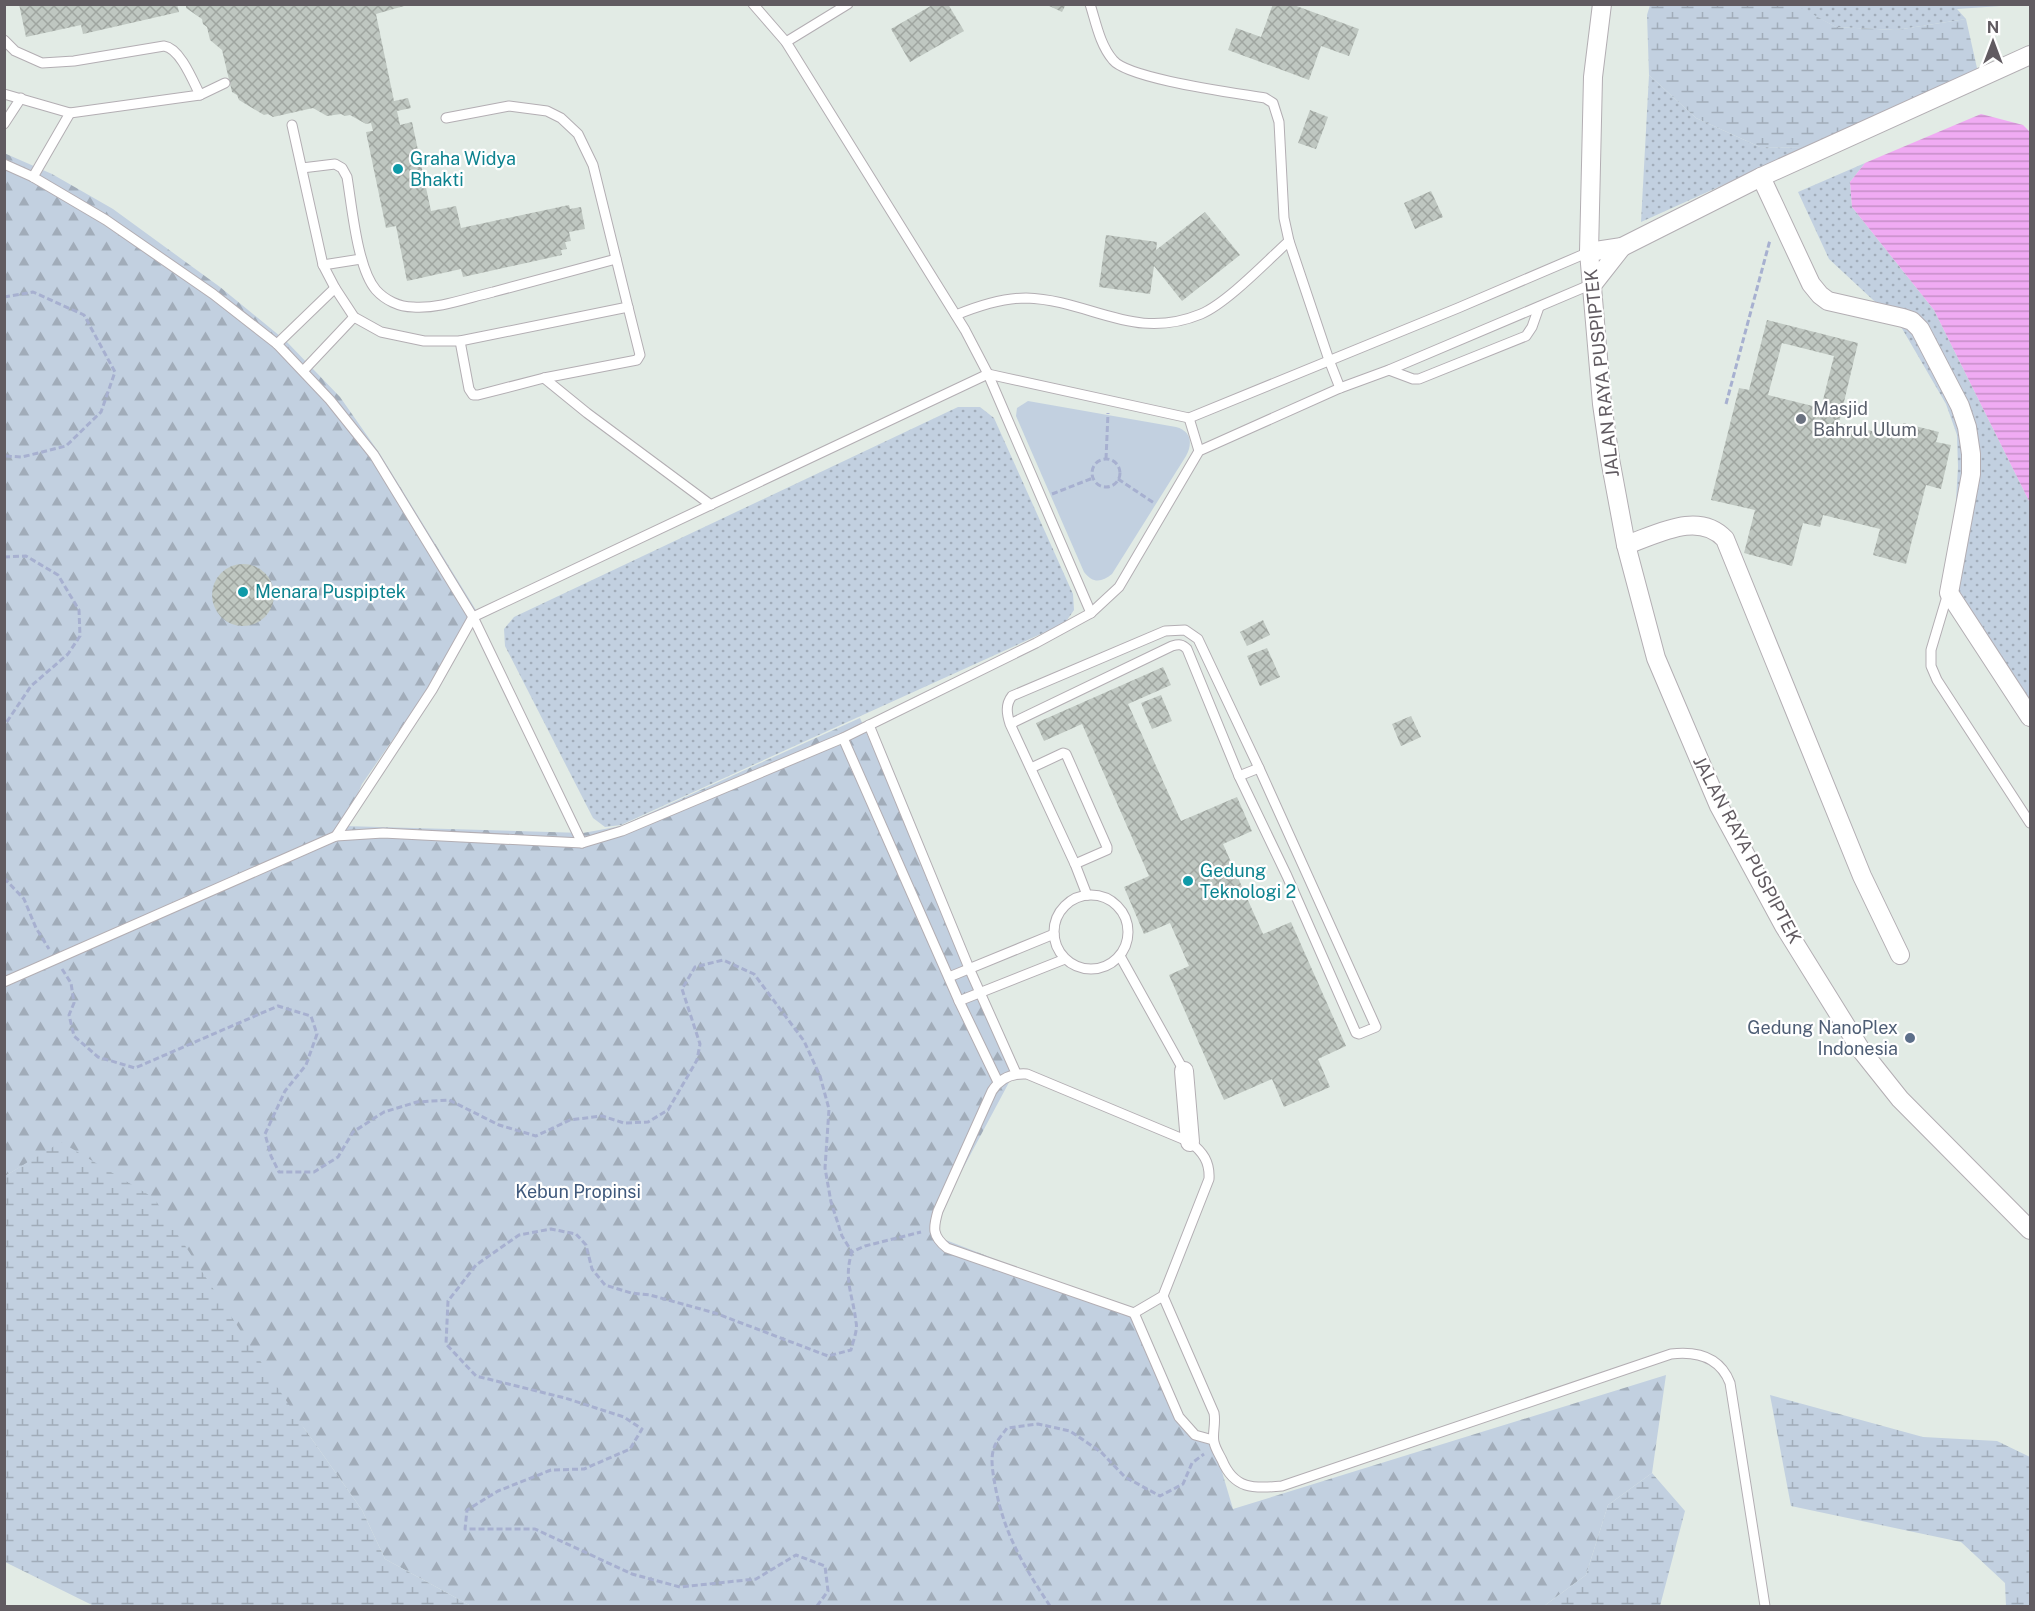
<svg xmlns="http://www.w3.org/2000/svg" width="2035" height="1611" viewBox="0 0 2035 1611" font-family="'Public Sans',sans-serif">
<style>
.grass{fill:url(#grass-dots)}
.forest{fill:url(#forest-firs)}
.wetland{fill:url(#wetland-marsh)}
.garden{fill:#c2d0e0}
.water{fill:url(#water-rules)}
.building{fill:url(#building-cross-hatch);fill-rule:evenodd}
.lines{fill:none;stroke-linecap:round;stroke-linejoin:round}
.service-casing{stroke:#b3aeb3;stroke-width:11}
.minor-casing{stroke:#b3aeb3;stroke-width:20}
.path{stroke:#a7b0d0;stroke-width:3;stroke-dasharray:6 3;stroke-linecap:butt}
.service{stroke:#fff;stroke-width:9}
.minor{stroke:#fff;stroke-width:18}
.culture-dot{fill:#0f9aa8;stroke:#fff;stroke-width:2}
.worship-dot{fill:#6b7280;stroke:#fff;stroke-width:2}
.service-dot{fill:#5c6f8a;stroke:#fff;stroke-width:2}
.labels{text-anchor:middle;stroke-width:4.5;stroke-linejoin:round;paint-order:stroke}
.culture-label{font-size:18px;fill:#0d838f;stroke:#fff;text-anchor:start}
.street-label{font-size:18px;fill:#615b61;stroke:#fff}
.worship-label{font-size:18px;fill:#5b616d;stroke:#fff;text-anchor:start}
.service-label{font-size:18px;fill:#4e5e75;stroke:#fff;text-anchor:end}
.park-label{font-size:18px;fill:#3f597c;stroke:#fff}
</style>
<defs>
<pattern id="grass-dots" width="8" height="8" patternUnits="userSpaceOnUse" patternTransform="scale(1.5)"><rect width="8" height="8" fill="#c2d0e0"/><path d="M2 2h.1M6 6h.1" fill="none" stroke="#a1acb9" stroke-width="1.8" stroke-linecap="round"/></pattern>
<pattern id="forest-firs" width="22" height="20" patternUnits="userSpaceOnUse" patternTransform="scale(1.5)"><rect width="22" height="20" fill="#c2d0e0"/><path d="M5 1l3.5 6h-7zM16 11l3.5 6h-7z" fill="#a1acb9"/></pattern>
<pattern id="wetland-marsh" width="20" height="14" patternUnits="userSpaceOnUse" patternTransform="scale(1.5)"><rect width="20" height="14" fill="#c2d0e0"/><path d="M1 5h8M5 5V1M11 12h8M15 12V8" fill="none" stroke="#a1acb9"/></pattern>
<pattern id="water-rules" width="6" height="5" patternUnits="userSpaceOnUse" patternTransform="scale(1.5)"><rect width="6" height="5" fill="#f0abf3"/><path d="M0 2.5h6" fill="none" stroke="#c68ec8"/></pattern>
<pattern id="building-cross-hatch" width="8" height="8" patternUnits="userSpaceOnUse" patternTransform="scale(1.5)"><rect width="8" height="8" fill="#bfc7c1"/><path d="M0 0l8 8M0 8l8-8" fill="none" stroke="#9fa5a0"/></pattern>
</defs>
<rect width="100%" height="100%" fill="#e2ebe5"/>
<g class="grass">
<polygon points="1794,5 1957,5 1957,9 1966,19 1896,30 1836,27"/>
<polygon points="1649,75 1696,118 1760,147 1805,148 1641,222"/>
<polygon points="1865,163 1850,182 1852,207 1934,310 2030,503 2030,721 1950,599 1958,467 1957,435 1946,404 1900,325 1829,259 1798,192"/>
<polygon points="958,407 980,407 994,418 1073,594 1074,610 1065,623 621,825 605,827 593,818 505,646 504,629 514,617"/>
</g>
<polygon class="forest" points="4,153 52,174 113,209 220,287 286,341 340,397 380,454 479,615 362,784 344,826 583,833 621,826 860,718 1014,1073 936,1219 938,1237 1134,1313 1179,1417 1214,1445 1233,1509 1666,1375 1652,1473 1608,1505 1586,1575 1544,1606 471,1606 385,1559 362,1510 304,1428 61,1143 5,1176"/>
<g class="wetland">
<polygon points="1794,4 1836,27 1896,30 1966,19 1979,77 1805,148 1760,147 1696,118 1649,75 1647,15 1650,5"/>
<polygon points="61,1142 154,1198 304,1428 362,1510 385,1559 471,1606 94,1606 5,1562 5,1176"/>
<polygon points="1770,1395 1923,1437 1997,1441 2030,1457 2030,1606 2006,1606 2005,1583 1961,1542 1791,1506"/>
<polygon points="1652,1473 1685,1511 1660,1606 1544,1606 1586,1575 1608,1505"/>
</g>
<g class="garden">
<polygon points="2030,4 1957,9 1957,4"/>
<path d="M1028,401L1176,427C1191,431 1193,443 1186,456L1112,574C1102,582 1093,584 1084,572L1016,416L1017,408Z"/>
</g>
<polygon class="water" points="1981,114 2023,125 2030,132 2030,503 1934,310 1852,207 1850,182 1865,163"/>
<g class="building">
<polygon points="19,4 177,4 179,12 83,34 81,25 26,37"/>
<polygon points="186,4 411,4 376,14 394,101 408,98 411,108 397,111 400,125 412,122 431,211 456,206 461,228 569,205 570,209 581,207 585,229 569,232 571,241 565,242 567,249 561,250 562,255 463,277 461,269 407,281 396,226 386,228 366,132 373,131 371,123 366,124 350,115 345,116 341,114 327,116 313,108 273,117 268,114 264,115 239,100 237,95 232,92 222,50 210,40 207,27 203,24 202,19 186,8"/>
<polygon points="934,4 948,4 964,31 910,62 891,29"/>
<polygon points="1045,4 1066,4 1062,12"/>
<polygon points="1273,4 1291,4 1359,29 1349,56 1321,46 1309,80 1228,50 1236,28 1261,37"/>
<polygon points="1310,110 1328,117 1316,149 1298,143"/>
<polygon points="1431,191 1443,217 1415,229 1404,203"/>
<polygon points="1205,212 1240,255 1182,301 1154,266 1150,294 1099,287 1106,235 1157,242 1156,250"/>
<path d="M1767,320L1858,343L1839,423L1900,438L1903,423L1939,432L1936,442L1951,445L1941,489L1926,485L1906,564L1873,555L1880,529L1823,515L1820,527L1803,523L1792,566L1744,553L1755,510L1711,500L1739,388L1749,390ZM1782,343L1834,356L1821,408L1768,395Z"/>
<circle cx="243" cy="595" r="31"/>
<polygon points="1263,620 1270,635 1247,646 1240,632"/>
<polygon points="1267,648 1280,677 1260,686 1247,656"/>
<polygon points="1163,667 1171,685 1128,704 1181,821 1237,797 1252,831 1223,844 1263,934 1291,922 1346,1046 1318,1059 1330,1087 1284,1107 1272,1079 1224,1100 1169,975 1189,966 1170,923 1144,934 1124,887 1149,876 1082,724 1044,741 1036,723"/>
<polygon points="1161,695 1172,721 1152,729 1141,703"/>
<polygon points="1411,716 1421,737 1401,746 1392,724"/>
</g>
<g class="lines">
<g class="service-casing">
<g id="service">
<polyline points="753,4 786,42 965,330 988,374 1091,613"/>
<path d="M1090,4C1096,23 1100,45 1113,60C1128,79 1236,93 1265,98L1273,103L1279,122L1284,218L1289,241L1329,360L1340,388"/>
<path d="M4,40L15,51L42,63L74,61L164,46C180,48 193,81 200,95L225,83"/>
<polyline points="786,42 848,4"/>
<polyline points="4,94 70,113 200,95"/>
<polyline points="4,124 21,98"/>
<polyline points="292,125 323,265 335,288 354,317 381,332 424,341 460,341 628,307 593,165 578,134 561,118 547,111 509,106 446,118"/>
<polyline points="4,164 33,177 106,220 213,294 277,344 330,400 374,455 473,617 582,843"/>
<path d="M302,168L335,164L342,168L347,177C352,206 357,268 376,290C385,300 399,307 413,307C439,309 467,298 493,292C534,281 575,270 616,259"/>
<polyline points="33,177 70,113"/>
<polyline points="323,265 361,259"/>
<path d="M956,315C978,306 1002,298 1026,298C1091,300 1133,342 1201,314C1227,303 1267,261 1289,241"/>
<polyline points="460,341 469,389 473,395 478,395 544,378 637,360 640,355 628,307"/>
<polyline points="277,344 335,288"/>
<polyline points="304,370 354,317"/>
<polyline points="1389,370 1413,379 1419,379 1526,336 1532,327 1539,307"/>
<polyline points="544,378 587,413 711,505"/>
<polyline points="1189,418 1199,451"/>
<polyline points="1948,593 1931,650 1931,666 1937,680 2030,823"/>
<path d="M1010,724L1172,646C1179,644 1182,644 1187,649L1239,776L1287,876L1356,1033L1359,1034L1376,1027L1259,768L1198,639L1185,630L1165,631L1012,696C1005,705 1007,714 1010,724L1075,864L1087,895"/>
<polyline points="869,725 969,968 1016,1073"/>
<polyline points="843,738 959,1001 998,1082"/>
<polyline points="1031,768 1063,753 1066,754 1107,847 1107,850 1075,864"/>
<polyline points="1239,776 1259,768"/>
<polyline points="336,836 432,690 473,617 988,374 1189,418 1458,308 1589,252"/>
<circle cx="1091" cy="932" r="37"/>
<polyline points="1120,956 1184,1071"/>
<polyline points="949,977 1054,934"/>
<polyline points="4,982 336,836 383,833 582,843 622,831 843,738 1036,643 1091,613 1119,587 1199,451 1340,388 1389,370 1592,284"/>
<polyline points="959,1001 1065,959"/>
<path d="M1163,1296L1134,1313L947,1248C932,1236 933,1228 938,1211L992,1091C1000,1078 1012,1073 1027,1074L1190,1142C1203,1152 1210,1162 1209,1179L1163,1296L1214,1413C1216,1424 1212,1434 1214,1442C1215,1448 1219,1454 1222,1460C1234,1489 1253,1489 1282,1486L1671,1354C1697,1351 1720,1357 1730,1383L1765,1606"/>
<polyline points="1134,1313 1179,1417 1195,1435 1213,1440"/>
</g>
</g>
<g class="minor-casing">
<g id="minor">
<polyline points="1602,4 1593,77 1589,252 1602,404 1610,459 1626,545 1656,658 1719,806 1784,926 1861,1050 1900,1099 2030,1230"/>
<polyline points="1761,177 1811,284 1820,295 1828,301 1903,318 1912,321 1920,329 1960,406 1967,427 1971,454 1971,474 1949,593 2030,717"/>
<polyline points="1589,252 1622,247 1761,177 2030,55"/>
<polyline points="1593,284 1622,247"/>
<path d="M1626,545C1656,535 1698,510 1725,539L1862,876L1900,955"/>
<polyline points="1184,1071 1190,1142"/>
</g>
</g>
<g class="path">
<polyline points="4,297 33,292 84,315 115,372 101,412 66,446 22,457 4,456"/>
<polyline points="1726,404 1770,240"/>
<polyline points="1106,459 1108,413"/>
<circle cx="1106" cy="473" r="14"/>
<polyline points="1118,479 1154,503"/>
<polyline points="1052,494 1093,478"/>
<polyline points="4,557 26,556 58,575 79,610 80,636 68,654 31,686 4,726"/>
<polyline points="4,878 24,899 36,928 49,949"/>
<polyline points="62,969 71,983 74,1003 69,1015 74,1036 98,1057 135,1068 278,1006 311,1016 317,1034 306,1065 285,1091 265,1134 271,1156 279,1172 314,1172 338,1157 353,1132 384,1112 417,1102 449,1100 499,1125 536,1136 570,1120 602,1116 624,1123 648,1122 668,1110 697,1060 700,1044 682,989 695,967 723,960 754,974 804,1041 820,1076 829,1109 825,1168 831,1202 842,1236 852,1252"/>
<path d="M817,1606L828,1591L825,1566L796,1555L756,1579L680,1587L632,1574L535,1529H465L467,1510L498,1491L551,1470L584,1469L630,1449L642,1429L624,1417L565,1398L476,1376L446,1344L448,1301L476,1265L519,1235L551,1229L576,1234L586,1245L592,1269L605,1285L631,1293L650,1295L715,1313L828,1356L851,1350C853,1341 858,1330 856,1322C853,1295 843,1279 852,1252L865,1246L921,1232"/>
<path d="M1050,1606C1023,1565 1004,1534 995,1485C993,1473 990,1459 994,1448C996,1441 1003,1434 1007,1428L1038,1424L1070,1431L1101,1452L1125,1477L1160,1496L1183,1484L1192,1463L1204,1454"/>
</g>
<use href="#service" class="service"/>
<use href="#minor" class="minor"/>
</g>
<g class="culture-dot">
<circle cx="398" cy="169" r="6"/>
<circle cx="243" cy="592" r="6"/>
<circle cx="1188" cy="881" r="6"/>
</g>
<circle class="worship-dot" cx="1801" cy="419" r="6"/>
<circle class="service-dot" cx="1910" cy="1038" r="6"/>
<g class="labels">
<g class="culture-label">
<text x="410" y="165">Graha Widya<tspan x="410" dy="21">Bhakti</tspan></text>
<text x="255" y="598">Menara Puspiptek</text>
<text x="1200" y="877">Gedung<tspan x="1200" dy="21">Teknologi 2</tspan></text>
</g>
<g class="street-label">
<text transform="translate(1602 373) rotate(-96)" y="6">JALAN RAYA PUSPIPTEK</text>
<text transform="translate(1747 850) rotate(62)" y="6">JALAN RAYA PUSPIPTEK</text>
</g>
<g class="worship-label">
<text x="1813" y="415">Masjid<tspan x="1813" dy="21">Bahrul Ulum</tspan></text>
</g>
<g class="service-label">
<text x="1898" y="1034">Gedung NanoPlex<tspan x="1898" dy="21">Indonesia</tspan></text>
</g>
<g class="park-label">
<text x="578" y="1198">Kebun Propinsi</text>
</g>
</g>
<rect width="2035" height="1611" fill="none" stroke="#615b61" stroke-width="12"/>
<g transform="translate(1993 42)" stroke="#ffffff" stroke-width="4.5" paint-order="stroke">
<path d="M0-4.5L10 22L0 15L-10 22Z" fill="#615b61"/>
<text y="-9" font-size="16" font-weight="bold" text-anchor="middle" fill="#615b61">N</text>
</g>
</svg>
